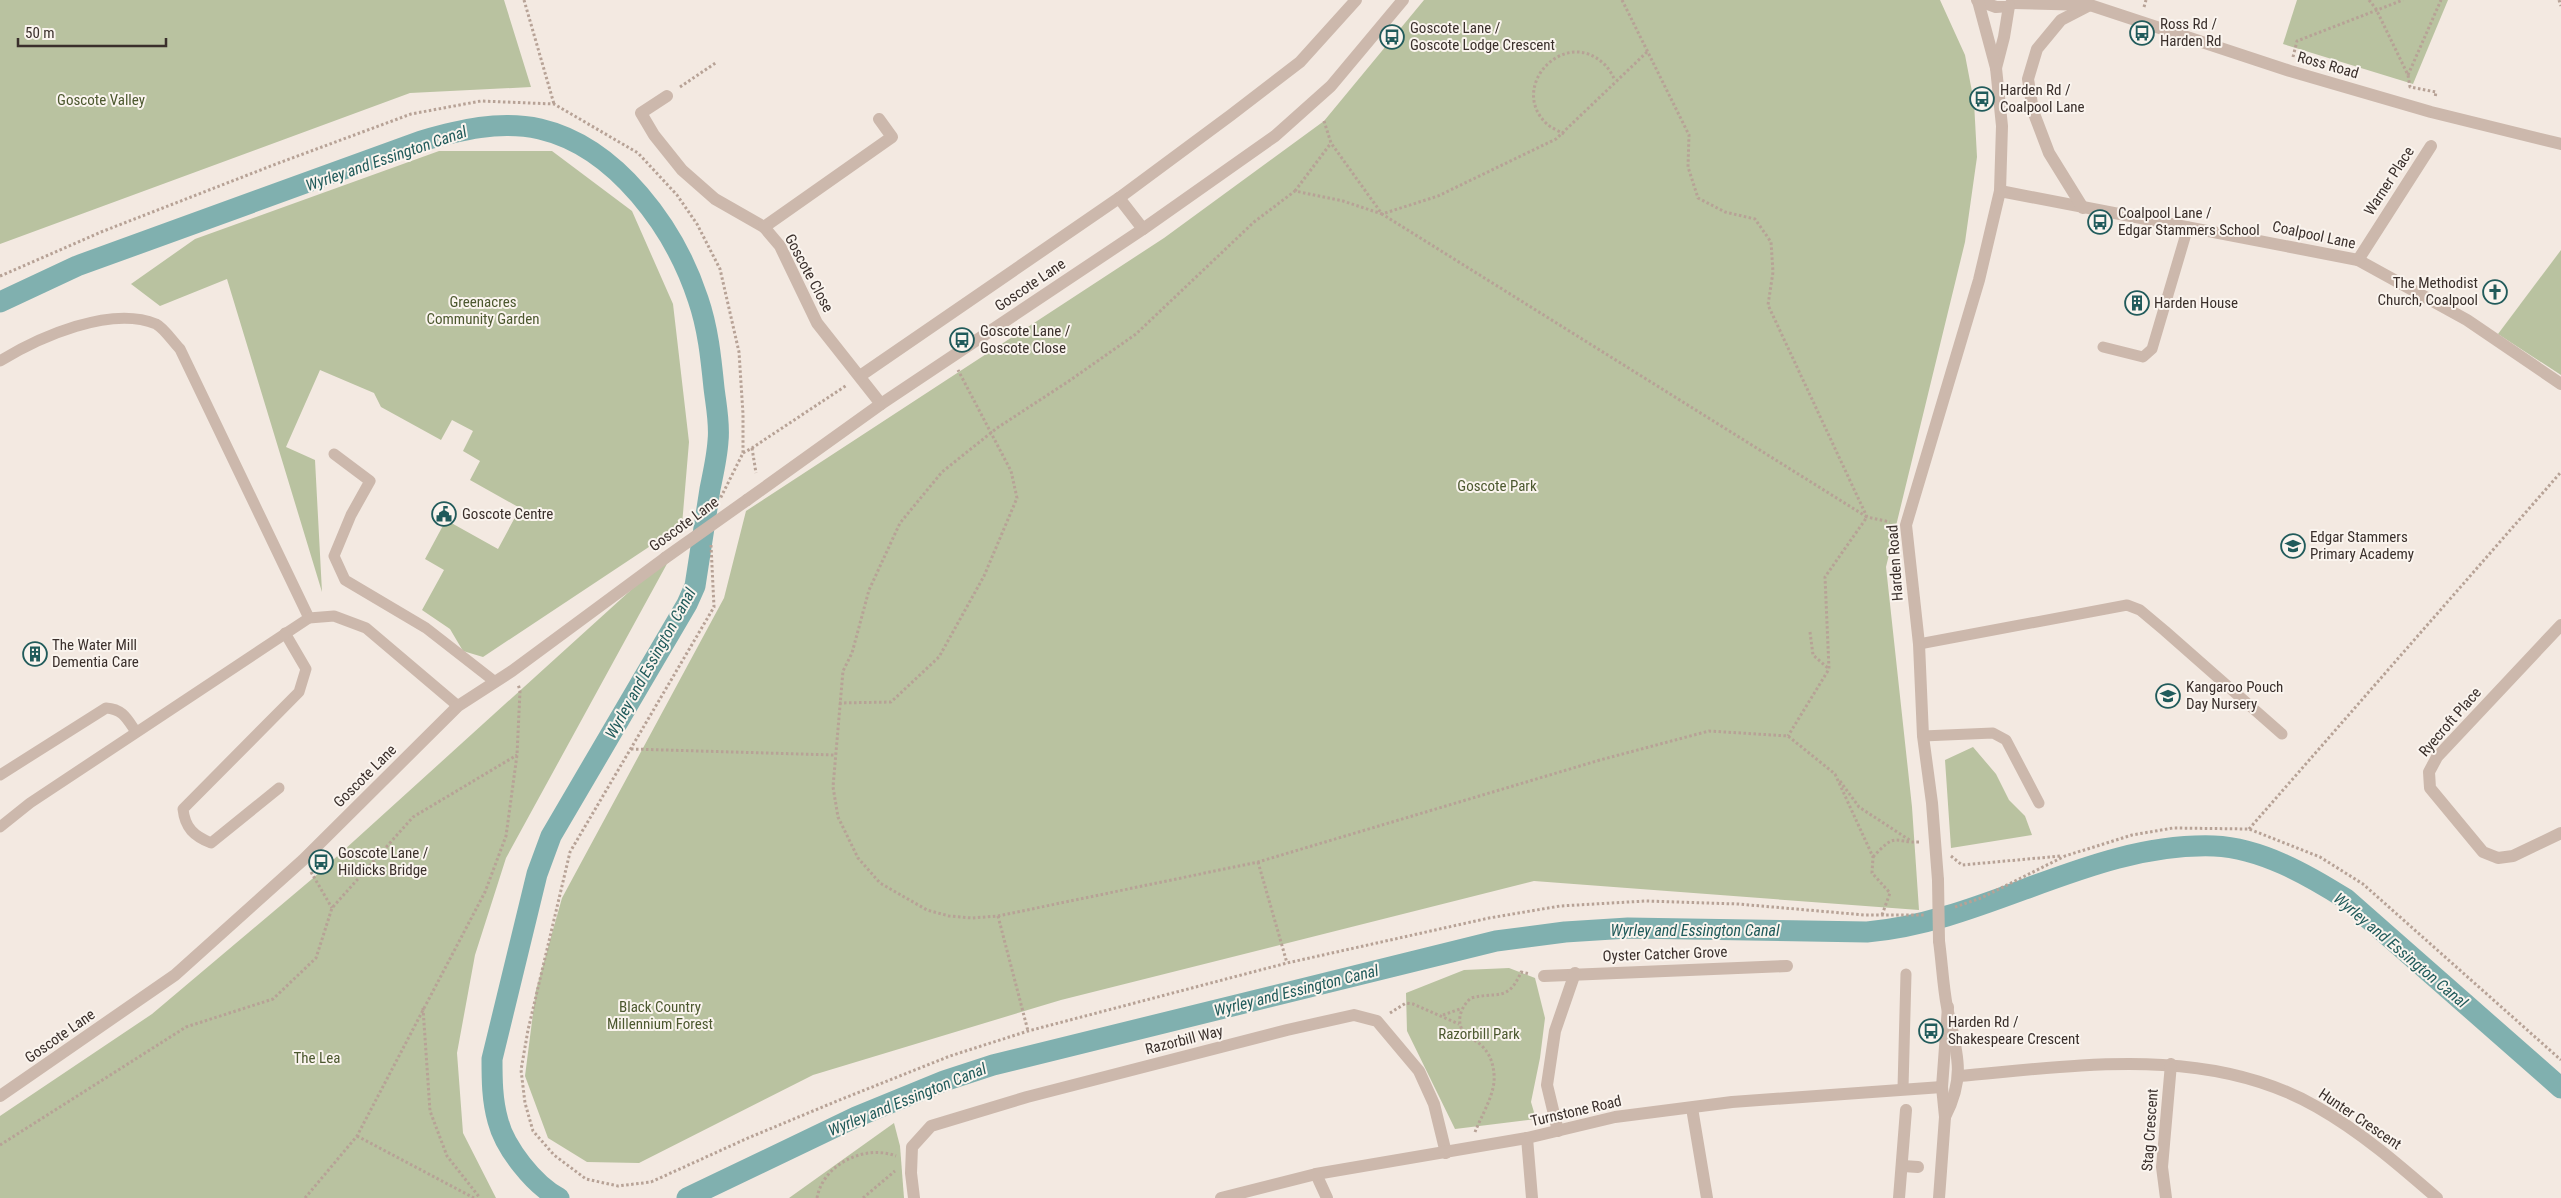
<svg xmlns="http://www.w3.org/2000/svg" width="2561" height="1198" viewBox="0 0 2561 1198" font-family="'Roboto Condensed',sans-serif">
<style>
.green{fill:#b9c2a0}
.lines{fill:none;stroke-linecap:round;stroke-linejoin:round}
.canal{stroke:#80b0af;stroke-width:21}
.path{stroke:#b7a296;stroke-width:3;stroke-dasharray:2.5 2.5;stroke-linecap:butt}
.service{stroke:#ccb8ac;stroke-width:11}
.minor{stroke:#ccb8ac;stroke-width:12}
.tertiary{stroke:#ccb8ac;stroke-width:12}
.tertiary-bridge{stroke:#ccb8ac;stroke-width:12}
.labels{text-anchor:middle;stroke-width:4;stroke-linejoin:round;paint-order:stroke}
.poi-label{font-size:15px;fill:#3a2f2b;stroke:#faf4ee;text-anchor:start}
.street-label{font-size:15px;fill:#3a2f2b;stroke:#faf4ee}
.park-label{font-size:15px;fill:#4c582f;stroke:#faf4ee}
.water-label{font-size:16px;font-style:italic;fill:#215b5b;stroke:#faf4ee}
</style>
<rect width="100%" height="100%" fill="#f3e9e1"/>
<g class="green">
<polygon points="0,0 504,0 531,87 410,93 0,244"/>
<polygon points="1424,0 1940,0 1965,55 1974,102 1977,157 1965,242 1886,567 1912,807 1919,910 1534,881 1061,1000 813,1075 639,1163 587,1162 548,1138 525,1076 536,990 562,898 724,598 746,511 1164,238 1324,121"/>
<polygon points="2297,0 2448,0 2413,84 2283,44"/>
<polygon points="439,151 552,151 632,211 673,304 689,442 682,525 483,657 463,651 450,629 422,610 444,570 425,559 446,520 498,549 520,508 470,480 480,461 463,451 473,431 452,420 441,440 381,407 374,393 320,370 286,447 315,460 322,592 227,279 160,306 131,284 195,239"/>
<polygon points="2561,250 2561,375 2498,334"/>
<polygon points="674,551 506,858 475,955 457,1053 463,1133 496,1198 0,1198 0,1116 152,1014 312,879"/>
<polygon points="1973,747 1996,774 2009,800 2025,816 2032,835 1951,848 1945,760"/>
<polygon points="1509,968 1535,978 1545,1018 1540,1058 1531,1102 1536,1119 1455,1129 1407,1031 1406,993 1464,970"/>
<polygon points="894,1123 900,1146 904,1198 789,1198"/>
</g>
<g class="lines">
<g class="canal">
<path d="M0,302L77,266L421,141C460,130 499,120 540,129C617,147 675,229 698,299C708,328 711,358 714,388C716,405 720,424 718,441C717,457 713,474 710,489C705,522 700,554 695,586L687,604L551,836L537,874L492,1059C492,1079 492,1100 498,1121C505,1148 534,1185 559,1198"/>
<path d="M687,1198L856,1117L944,1081L993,1065L1496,941L1565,932L1628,928L1867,932C1986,922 2092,842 2214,846C2261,848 2308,875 2346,899L2561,1088"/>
</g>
<g class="path">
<polyline points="524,0 554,104"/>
<polyline points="1622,0 1689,135 1688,167 1698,198 1725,212 1755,219 1771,242 1773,272 1768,305 1867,517 1890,522"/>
<polyline points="2369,0 2376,9 2408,75 2410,87 2436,92 2435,98"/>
<polyline points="2559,0 2561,6"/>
<polyline points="2144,7 2146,0"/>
<polyline points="1647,52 1556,139 1438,196 1382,214 1867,517 1825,577 1829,669 1788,736"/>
<polyline points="2293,57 2297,41 2403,0"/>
<polyline points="2408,75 2441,0"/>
<polyline points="680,87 717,62"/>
<polyline points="1324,121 1331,143 1382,214 1343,201 1295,191 1254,222 1136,334 1069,381 997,428 942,472 900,523 869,590 852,653 843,671 833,787 838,817 858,858 880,883 927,910 949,916 972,918 998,916 1258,862 1600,760 1709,731 1788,736 1835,774 1873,857 1872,873 1890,893 1882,915"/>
<path d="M1564,134C1559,131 1551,128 1547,124C1507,87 1565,26 1604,64C1609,68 1612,75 1615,80"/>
<polyline points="1295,191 1331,143"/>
<polyline points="0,276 101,232 276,164 411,114 481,101 554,104 638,153 677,195 697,224 720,269 739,352 743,414 743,453 720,499"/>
<polyline points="752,448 756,473"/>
<polyline points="743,453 752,448 847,385"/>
<polyline points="711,545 714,607 570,852 528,1030 521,1070 525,1103 533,1131 554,1155 586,1179 618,1186 651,1182 748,1138 837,1101 950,1056 1028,1031 1287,963 1489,918 1560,906 1646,901 1738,904 1865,915 1925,915"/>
<polyline points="1810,632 1813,655 1829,669"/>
<polyline points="839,703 891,702 939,657 984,576 1017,498 1011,471 958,370"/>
<polyline points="631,749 834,755"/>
<polyline points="1840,781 1859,807 1911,841"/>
<polyline points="2249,829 2561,472"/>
<polyline points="1951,856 1962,865 2061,856"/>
<path d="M1873,857C1897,831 1892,843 1920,842"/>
<polyline points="1258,862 1287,963"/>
<polyline points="311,872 332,908"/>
<polyline points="1955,907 1981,898 2065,856 2132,835 2173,828 2249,829 2320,857 2363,884 2561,1060"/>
<polyline points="998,916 1028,1031"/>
<polyline points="423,1008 430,1111 447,1156 480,1198"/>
<polyline points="1390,1013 1406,1003 1413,1004 1459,1024"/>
<polyline points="1443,1015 1460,1009"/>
<path d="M1475,1132C1482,1114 1496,1093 1494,1074C1493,1063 1490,1054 1482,1046C1478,1042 1474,1040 1469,1037C1454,1027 1459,1008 1471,998C1496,991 1508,1003 1521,972L1530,974"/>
<polyline points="357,1136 474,1198"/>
<polyline points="0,1145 186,1027 273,999 316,958 332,908 413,817 517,755"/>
<polyline points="305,1198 357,1136 485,892 506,836 517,755 520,691 518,684"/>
<path d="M817,1198C823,1164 865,1144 896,1156"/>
<polyline points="863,1198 895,1171"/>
</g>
<g class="service">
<polyline points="2103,347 2143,357 2152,349 2188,227"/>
<path d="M0,361C39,337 111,305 156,324C164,328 173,342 180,349L309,618"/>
<polyline points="334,454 370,481 351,515 334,556 345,580 426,628 494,681"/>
<polyline points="1919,644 2127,605 2140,610 2165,631 2282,734"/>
<polyline points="1923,736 1993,733 2006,740 2039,803"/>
<path d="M0,775L106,708C123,709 127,719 136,732"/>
<path d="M279,788L211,843C194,836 185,828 183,809L299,692L306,669L285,633"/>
<polyline points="0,827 30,803 309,618 334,616 366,628 458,706"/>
<polyline points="1903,1088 1906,974"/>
</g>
<g class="minor">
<polyline points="667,96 641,113 654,135 682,170 715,199 764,227 780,246 817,323 881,404"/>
<polyline points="2000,191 2358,260 2467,320 2561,384"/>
<polyline points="1119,198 1143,229"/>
<polyline points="2083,208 2049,153 2033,111 2028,79 2037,49 2061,20 2090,5"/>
<polyline points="764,227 892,137 879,119"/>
<polyline points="2358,260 2431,146"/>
<polyline points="860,376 1119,198 1231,115 1300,62 1356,0"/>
<polyline points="2561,625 2437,757 2429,772 2430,788 2483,852 2498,858 2513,856 2561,833"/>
<polyline points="1544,976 1787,966"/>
<path d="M1958,1076C2077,1066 2208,1044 2317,1107C2361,1132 2399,1165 2437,1198"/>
<polyline points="1692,1108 1707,1198"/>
<polyline points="1558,1131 1547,1085 1555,1031 1575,973"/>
<polyline points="1527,1138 1532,1198"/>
<polyline points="1903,1166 1918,1167"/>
<polyline points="1316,1174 1327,1198"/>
<polyline points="914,1198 911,1173 912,1147 931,1126 1027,1097 1287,1030 1354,1015 1377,1021 1419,1071 1434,1104 1446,1153"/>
<polyline points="1221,1198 1316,1174 1527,1138 1615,1117 1732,1102 1942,1087"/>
<polyline points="1899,1198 1906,1110"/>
<polyline points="2166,1198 2162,1167 2171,1064"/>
</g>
<g class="tertiary">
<polyline points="1977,0 1996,7 2009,6 2013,2"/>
<polyline points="2013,3 2090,5 2290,71 2431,112 2561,144"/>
<polyline points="1996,68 2004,37 2009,6"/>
<polyline points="747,500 881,404 1143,229 1275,136 1331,86 1403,0"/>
<polyline points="1938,880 1932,803 1923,736 1919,644 1906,525 1979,280 2000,191 2002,126 1996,68 1978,1"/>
<path d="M1939,941C1942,963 1943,986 1947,1007C1956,1050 1967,1075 1945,1117"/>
<polyline points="0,1096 175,975 303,860 458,706 512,671 665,558"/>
<polyline points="1939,1198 1945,1117 1942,1087 1948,1007"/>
</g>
<g class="tertiary-bridge">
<polyline points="665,558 747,500"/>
<polyline points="1938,880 1939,941"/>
</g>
</g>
<defs>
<g id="bus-ring" transform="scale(1.25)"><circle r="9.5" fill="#faf4ee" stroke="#215b5b" stroke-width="1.5"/><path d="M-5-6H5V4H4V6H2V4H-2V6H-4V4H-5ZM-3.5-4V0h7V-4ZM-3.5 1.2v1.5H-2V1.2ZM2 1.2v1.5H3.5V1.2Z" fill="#215b5b"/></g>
<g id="church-ring" transform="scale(1.25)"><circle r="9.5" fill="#faf4ee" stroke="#215b5b" stroke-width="1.5"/><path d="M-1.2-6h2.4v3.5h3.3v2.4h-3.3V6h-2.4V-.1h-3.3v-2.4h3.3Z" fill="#215b5b"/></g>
<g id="building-ring" transform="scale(1.25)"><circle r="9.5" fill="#faf4ee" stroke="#215b5b" stroke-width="1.5"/><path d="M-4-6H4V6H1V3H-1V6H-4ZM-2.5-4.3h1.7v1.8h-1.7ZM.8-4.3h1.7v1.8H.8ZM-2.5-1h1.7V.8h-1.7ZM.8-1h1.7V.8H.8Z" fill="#215b5b"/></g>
<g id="civic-ring" transform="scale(1.25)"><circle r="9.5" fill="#faf4ee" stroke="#215b5b" stroke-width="1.5"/><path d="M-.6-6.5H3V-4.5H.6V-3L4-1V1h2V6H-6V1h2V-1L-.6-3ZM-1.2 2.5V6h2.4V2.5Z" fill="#215b5b"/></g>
<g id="school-ring" transform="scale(1.25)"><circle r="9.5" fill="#faf4ee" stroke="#215b5b" stroke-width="1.5"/><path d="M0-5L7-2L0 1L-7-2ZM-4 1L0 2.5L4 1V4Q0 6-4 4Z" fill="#215b5b"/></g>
</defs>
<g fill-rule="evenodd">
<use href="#bus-ring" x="2142" y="33"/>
<use href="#bus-ring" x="1392" y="37"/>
<use href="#bus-ring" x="1982" y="99"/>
<use href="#bus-ring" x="2100" y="222"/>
<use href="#church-ring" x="2495" y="292"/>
<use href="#building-ring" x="2137" y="303"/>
<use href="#bus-ring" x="962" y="340"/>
<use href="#civic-ring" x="444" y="514"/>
<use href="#school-ring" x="2293" y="546"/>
<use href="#building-ring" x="35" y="654"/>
<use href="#school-ring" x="2168" y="696"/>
<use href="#bus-ring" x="321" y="862"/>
<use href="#bus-ring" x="1931" y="1031"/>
</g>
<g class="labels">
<g class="poi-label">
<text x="2160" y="29">Ross Rd /<tspan x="2160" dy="17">Harden Rd</tspan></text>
<text x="1410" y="33">Goscote Lane /<tspan x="1410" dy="17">Goscote Lodge Crescent</tspan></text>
<text x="2000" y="95">Harden Rd /<tspan x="2000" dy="17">Coalpool Lane</tspan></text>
<text x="2118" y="218">Coalpool Lane /<tspan x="2118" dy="17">Edgar Stammers School</tspan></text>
<text x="2478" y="288" text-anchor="end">The Methodist<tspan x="2478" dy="17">Church, Coalpool</tspan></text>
<text x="2154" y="308">Harden House</text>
<text x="980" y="336">Goscote Lane /<tspan x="980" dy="17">Goscote Close</tspan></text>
<text x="462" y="519">Goscote Centre</text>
<text x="2310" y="542">Edgar Stammers<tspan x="2310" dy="17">Primary Academy</tspan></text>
<text x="52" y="650">The Water Mill<tspan x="52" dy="17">Dementia Care</tspan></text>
<text x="2186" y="692">Kangaroo Pouch<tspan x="2186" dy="17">Day Nursery</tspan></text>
<text x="338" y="858">Goscote Lane /<tspan x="338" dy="17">Hildicks Bridge</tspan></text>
<text x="1948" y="1027">Harden Rd /<tspan x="1948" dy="17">Shakespeare Crescent</tspan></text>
</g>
<g class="street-label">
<text transform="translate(2328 65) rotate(16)" y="5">Ross Road</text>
<text transform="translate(2389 181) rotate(-57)" y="5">Warner Place</text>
<text transform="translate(2314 235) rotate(12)" y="5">Coalpool Lane</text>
<text transform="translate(809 273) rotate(62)" y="5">Goscote Close</text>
<text transform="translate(1030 285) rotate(-34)" y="5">Goscote Lane</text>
<text transform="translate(684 524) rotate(-36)" y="5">Goscote Lane</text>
<text transform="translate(1895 563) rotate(-94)" y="5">Harden Road</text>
<text transform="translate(2450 722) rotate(-49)" y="5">Ryecroft Place</text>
<text transform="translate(365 776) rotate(-45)" y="5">Goscote Lane</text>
<text transform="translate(1665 954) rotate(-2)" y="5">Oyster Catcher Grove</text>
<text transform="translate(60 1036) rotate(-35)" y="5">Goscote Lane</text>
<text transform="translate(1184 1040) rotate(-14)" y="5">Razorbill Way</text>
<text transform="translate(1576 1111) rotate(-13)" y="5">Turnstone Road</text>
<text transform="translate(2360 1119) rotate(34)" y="5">Hunter Crescent</text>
<text transform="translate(2150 1130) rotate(-86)" y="5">Stag Crescent</text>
</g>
<g class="park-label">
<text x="101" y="105">Goscote Valley</text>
<text x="483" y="307">Greenacres<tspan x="483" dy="17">Community Garden</tspan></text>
<text x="1497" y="491">Goscote Park</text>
<text x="660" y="1012">Black Country<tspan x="660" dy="17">Millennium Forest</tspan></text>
<text x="1479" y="1039">Razorbill Park</text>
<text x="317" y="1063">The Lea</text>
</g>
<g class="water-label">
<text transform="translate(386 158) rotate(-19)" y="6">Wyrley and Essington Canal</text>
<text transform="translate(650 663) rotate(-61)" y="6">Wyrley and Essington Canal</text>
<text x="1695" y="936">Wyrley and Essington Canal</text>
<text transform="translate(2401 950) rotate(40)" y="6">Wyrley and Essington Canal</text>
<text transform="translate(1296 990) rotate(-14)" y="6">Wyrley and Essington Canal</text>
<text transform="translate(907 1099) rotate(-22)" y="6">Wyrley and Essington Canal</text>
</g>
</g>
<path d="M18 38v8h148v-8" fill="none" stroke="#3a2f2b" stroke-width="2.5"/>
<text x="25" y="38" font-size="15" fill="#3a2f2b" stroke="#faf4ee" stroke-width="4" paint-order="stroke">50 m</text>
</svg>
